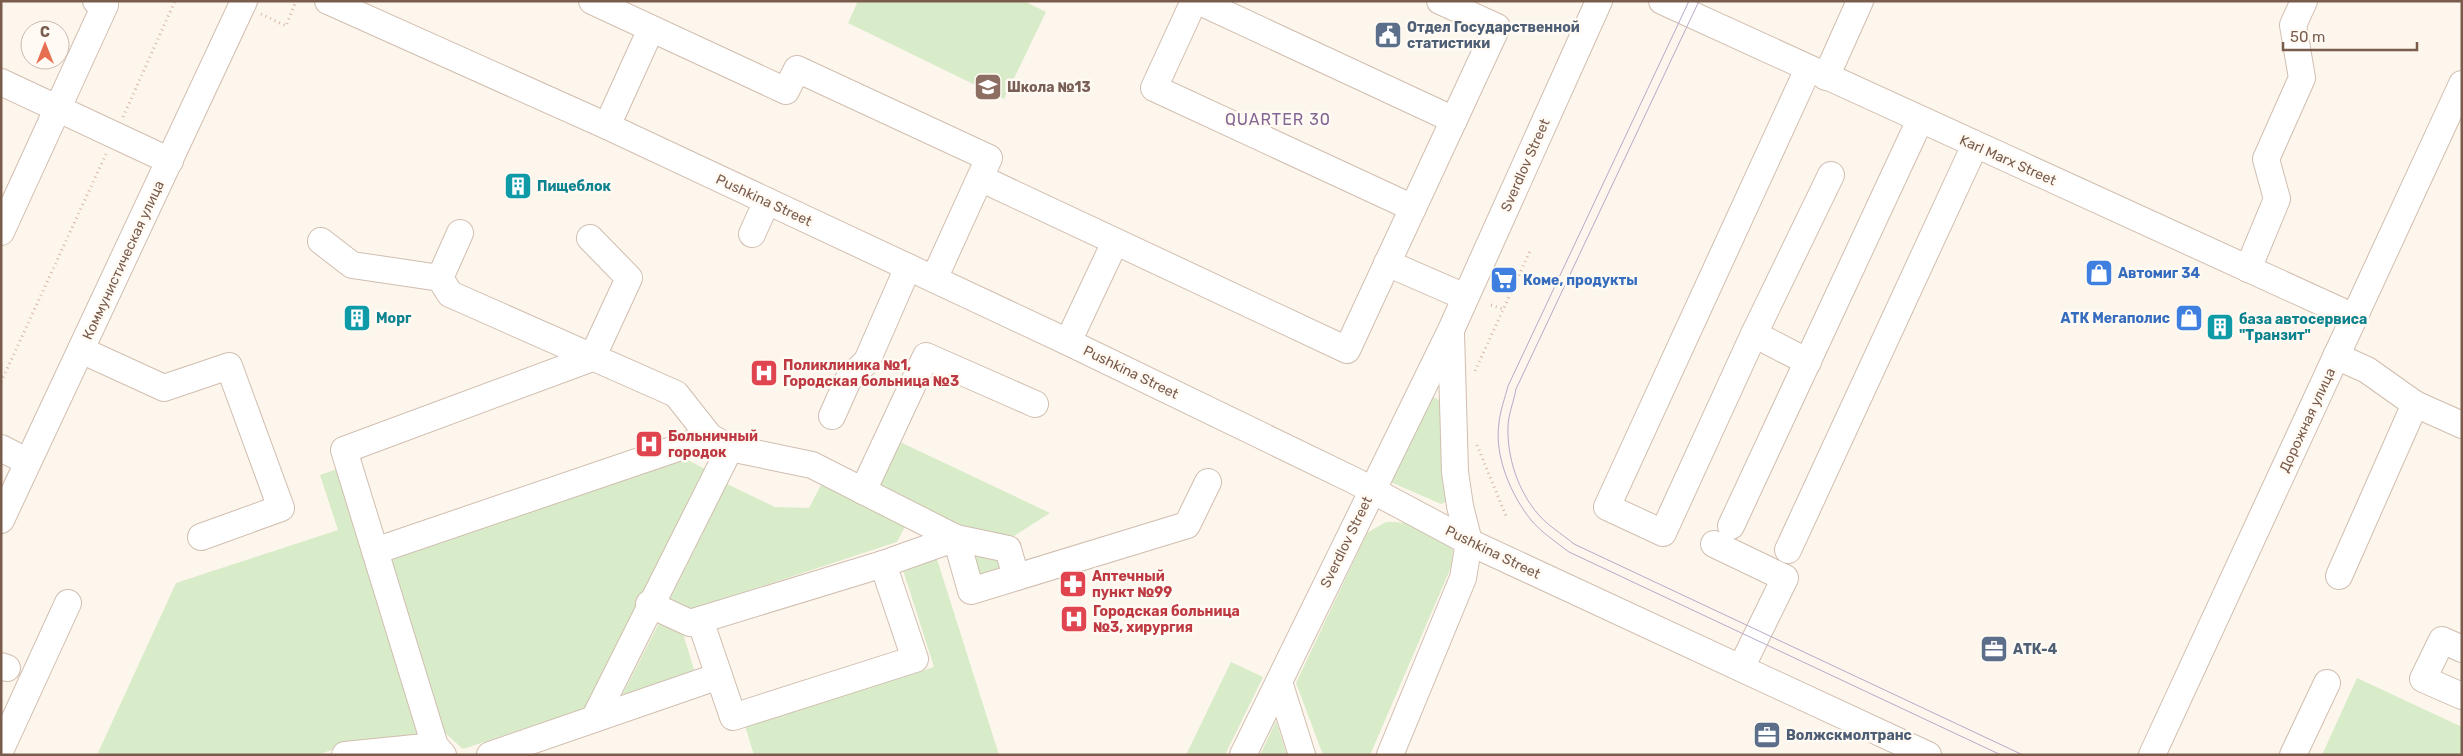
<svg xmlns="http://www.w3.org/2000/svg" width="2463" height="756" viewBox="0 0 2463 756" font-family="Rubik,sans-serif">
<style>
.green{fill:#d8ecc9}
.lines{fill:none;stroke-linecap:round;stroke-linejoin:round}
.minor-casing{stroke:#d1beb0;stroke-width:28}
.path{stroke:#d9b8a5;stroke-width:3;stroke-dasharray:1 4;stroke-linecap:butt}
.minor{stroke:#fff;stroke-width:26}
.tram{stroke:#b9a8c9;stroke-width:1}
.labels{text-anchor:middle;stroke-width:5;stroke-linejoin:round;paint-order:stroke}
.service-label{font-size:14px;font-weight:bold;fill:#4e5e75;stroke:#fffaf3;text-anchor:start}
.education-label{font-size:14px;font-weight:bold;fill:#785e54;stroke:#fffaf3;text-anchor:start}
.street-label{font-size:14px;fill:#7a5c4d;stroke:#fffaf3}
.culture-label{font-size:14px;font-weight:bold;fill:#0d838f;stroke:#fffaf3;text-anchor:start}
.shop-label{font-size:14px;font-weight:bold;fill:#366cbe;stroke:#fffaf3;text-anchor:start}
.health-label{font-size:14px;font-weight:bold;fill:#be3a42;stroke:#fffaf3;text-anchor:start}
.quarter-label{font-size:16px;letter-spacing:1px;fill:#846695;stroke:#fffaf3}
</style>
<rect width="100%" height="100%" fill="#fdf6ec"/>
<g class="green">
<polygon points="858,1 1024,1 1046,12 1004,99 848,23"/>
<polygon points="1429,395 1443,402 1448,501 1441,504 1388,481"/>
<polygon points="898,441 1050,513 1008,540 962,529 875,488"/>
<polygon points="682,457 705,469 584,709 463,749 444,732 391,560"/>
<polygon points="337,469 426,739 346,745 317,755 97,755 176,583 338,530 320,475"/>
<polygon points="823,481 907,523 897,542 686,611 668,603 727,484 775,507 809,508"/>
<path d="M1386,522C1416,522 1431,529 1453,550L1452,565L1370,755H1323L1296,683L1367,533Z"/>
<polygon points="969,551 996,557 1001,572 978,579"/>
<polygon points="936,556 999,755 754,755 745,726 934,667 902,567"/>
<polygon points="660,621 682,630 695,673 621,697"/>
<polygon points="1231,662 1263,677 1225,755 1186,755"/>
<polygon points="2357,678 2462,727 2462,755 2322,755"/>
<polygon points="1276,721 1287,755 1260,755"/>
</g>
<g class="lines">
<g class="minor-casing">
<g id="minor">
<polyline points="328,1 607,126 1068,342 1355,481 1469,542 1928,755"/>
<polyline points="592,1 786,91 797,69 989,158 934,279"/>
<polyline points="1194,1 1154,88 1413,208"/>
<polyline points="1198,1 1454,120"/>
<polyline points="1662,1 2354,317"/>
<polyline points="1808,69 1607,507 1663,533 1754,334 1831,175"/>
<polyline points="1826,77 1860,1"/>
<polyline points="1,82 170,161"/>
<polyline points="607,126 651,29"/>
<polyline points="980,178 1347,350 1497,27 1440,1"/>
<polyline points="1,232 105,5 96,1"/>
<polyline points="460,233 440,278 450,294 676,394 710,437 730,448 812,465 956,538 1008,549 1016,577"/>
<polyline points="752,234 767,201"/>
<polyline points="321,241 352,265 440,278"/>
<polyline points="1387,263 1465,297"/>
<polyline points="2248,269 2277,199 2266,159 2302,78 2293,25 2304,1"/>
<polyline points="1754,334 1808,362"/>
<polyline points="1068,342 1115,242"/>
<polyline points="81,350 164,388 229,366 281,508 201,537"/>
<polyline points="2336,356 2367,370 2415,404 2339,576"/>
<polyline points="2415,404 2462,425"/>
<polyline points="832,416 848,380 867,361 908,267"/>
<polyline points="1,448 28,462"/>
<polyline points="863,491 926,356 1035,404"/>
<polyline points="1,520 244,1"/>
<polyline points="1731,526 1920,120"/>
<polyline points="956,538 971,591 1187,525 1208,482"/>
<polyline points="1714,544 1785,578 1741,668"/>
<polyline points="1788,550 1975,145"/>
<polyline points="375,551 710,437"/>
<polyline points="649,604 690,623 883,564 956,538"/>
<polyline points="700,620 733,717 915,659 883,564"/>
<polyline points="2462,649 2442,640 2423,679 2462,696"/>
<polyline points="1,666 7,668"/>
<polyline points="1279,682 1302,755"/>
<polyline points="594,719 730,448"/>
<polyline points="1,749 68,603"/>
<polyline points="345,755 435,746"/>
<polyline points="443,755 435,746 344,450 592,358 629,278 590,238"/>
<polyline points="490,755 719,676"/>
<polyline points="1243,755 1451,330 1599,1"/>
<polyline points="1390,755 1463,578 1469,542 1460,506 1455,472 1451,333"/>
<polyline points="2152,755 2462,84"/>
<polyline points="2293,755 2327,683"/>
</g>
</g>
<g class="path">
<polyline points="261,14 286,26 296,1"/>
<polyline points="123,117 175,1"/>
<polyline points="1491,305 1503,309"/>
<polyline points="1475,371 1530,251"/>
<polyline points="1,382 106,154"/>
<polyline points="1477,445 1506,516"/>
</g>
<use href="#minor" class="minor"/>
<g class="tram">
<path d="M1689,1L1508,386C1505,398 1500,411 1499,423C1494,456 1511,495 1531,520C1541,532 1556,542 1569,552L2001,755"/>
<path d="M1699,1L1516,389C1514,401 1508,415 1508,427C1507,457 1518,491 1538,514C1547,525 1562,534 1574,544L2023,755"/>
</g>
</g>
<defs>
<g id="civic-square" transform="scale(1.4375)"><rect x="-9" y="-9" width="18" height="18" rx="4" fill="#5c6f8a" stroke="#fffaf3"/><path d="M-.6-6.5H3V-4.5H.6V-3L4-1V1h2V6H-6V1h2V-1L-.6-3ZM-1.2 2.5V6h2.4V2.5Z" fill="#fff"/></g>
<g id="school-square" transform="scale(1.4375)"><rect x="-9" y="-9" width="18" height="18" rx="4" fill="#8d6e63" stroke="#fffaf3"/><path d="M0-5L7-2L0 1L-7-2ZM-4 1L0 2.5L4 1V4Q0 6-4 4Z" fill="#fff"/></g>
<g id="building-square" transform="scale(1.4375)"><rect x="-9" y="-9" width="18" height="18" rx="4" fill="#0f9aa8" stroke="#fffaf3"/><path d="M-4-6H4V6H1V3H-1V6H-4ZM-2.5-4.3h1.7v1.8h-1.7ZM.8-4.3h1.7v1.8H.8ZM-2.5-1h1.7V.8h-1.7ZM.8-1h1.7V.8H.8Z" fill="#fff"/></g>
<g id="shop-square" transform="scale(1.4375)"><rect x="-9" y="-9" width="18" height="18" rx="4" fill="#3f7fe0" stroke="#fffaf3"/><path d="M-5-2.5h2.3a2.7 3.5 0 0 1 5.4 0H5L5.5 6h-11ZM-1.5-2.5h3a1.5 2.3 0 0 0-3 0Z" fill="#fff"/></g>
<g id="supermarket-square" transform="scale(1.4375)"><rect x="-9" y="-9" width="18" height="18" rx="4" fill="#3f7fe0" stroke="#fffaf3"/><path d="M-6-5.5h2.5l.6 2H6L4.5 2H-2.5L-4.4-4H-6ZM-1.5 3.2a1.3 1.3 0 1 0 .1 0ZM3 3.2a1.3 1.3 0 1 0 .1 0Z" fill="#fff"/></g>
<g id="hospital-square" transform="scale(1.4375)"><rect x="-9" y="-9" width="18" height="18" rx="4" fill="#e0444e" stroke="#fffaf3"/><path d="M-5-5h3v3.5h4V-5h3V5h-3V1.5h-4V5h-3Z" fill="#fff"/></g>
<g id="pharmacy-square" transform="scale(1.4375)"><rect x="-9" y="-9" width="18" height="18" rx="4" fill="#e0444e" stroke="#fffaf3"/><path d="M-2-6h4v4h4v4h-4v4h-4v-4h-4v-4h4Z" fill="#fff"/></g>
<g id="office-square" transform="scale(1.4375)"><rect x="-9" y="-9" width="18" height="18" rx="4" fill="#5c6f8a" stroke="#fffaf3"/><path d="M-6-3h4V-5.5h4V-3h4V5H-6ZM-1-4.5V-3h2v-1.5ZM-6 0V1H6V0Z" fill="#fff"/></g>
</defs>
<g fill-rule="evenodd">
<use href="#civic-square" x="1388" y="35"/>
<use href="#school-square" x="988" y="87"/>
<use href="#building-square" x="518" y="186"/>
<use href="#shop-square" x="2099" y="273"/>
<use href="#supermarket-square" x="1504" y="280"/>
<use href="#building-square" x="357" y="318"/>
<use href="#shop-square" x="2189" y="318"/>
<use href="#building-square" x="2220" y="327"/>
<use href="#hospital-square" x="764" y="373"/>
<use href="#hospital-square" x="649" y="444"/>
<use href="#pharmacy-square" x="1073" y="584"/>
<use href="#hospital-square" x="1074" y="619"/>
<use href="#office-square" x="1994" y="649"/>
<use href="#office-square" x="1767" y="735"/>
</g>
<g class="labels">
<g class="service-label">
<text x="1407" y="32">Отдел Государственной<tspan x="1407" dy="16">статистики</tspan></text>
<text x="2013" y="654">АТК-4</text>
<text x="1786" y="740">Волжскмолтранс</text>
</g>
<g class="education-label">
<text x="1007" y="92">Школа №13</text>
</g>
<g class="street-label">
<text transform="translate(2008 160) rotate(24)" y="5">Karl Marx Street</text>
<text transform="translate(1525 165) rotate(-66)" y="5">Sverdlov Street</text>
<text transform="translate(764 200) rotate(25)" y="5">Pushkina Street</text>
<text transform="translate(123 260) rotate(-65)" y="5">Коммунистическая улица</text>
<text transform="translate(1131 372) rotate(26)" y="5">Pushkina Street</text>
<text transform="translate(2307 420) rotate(-65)" y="5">Дорожная улица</text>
<text transform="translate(1346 542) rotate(-64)" y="5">Sverdlov Street</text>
<text transform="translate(1493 552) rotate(26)" y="5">Pushkina Street</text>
</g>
<g class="culture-label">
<text x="537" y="191">Пищеблок</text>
<text x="376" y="323">Морг</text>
<text x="2239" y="324">база автосервиса<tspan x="2239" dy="16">"Транзит"</tspan></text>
</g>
<g class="shop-label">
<text x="2118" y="278">Автомиг 34</text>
<text x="1523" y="285">Коме, продукты</text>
<text x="2170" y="323" text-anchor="end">АТК Мегаполис</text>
</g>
<g class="health-label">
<text x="783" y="370">Поликлиника №1,<tspan x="783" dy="16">Городская больница №3</tspan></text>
<text x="668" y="441">Больничный<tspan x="668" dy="16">городок</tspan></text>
<text x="1092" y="581">Аптечный<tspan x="1092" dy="16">пункт №99</tspan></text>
<text x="1093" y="616">Городская больница<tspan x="1093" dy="16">№3, хирургия</tspan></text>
</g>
<g class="quarter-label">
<text x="1278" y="125">QUARTER 30</text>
</g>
</g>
<rect width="2463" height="756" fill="none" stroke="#7a5c4d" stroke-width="5"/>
<g transform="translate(45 45)"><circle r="24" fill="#fffaf3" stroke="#cabbb1"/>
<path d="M0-4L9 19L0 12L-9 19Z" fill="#e76f51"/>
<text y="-8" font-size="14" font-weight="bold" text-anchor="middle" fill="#7a5c4d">С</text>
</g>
<path d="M2283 42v8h134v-8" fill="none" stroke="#7a5c4d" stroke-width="2.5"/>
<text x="2290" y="42" font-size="15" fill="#7a5c4d" stroke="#fffaf3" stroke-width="4" paint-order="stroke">50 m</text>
</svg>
